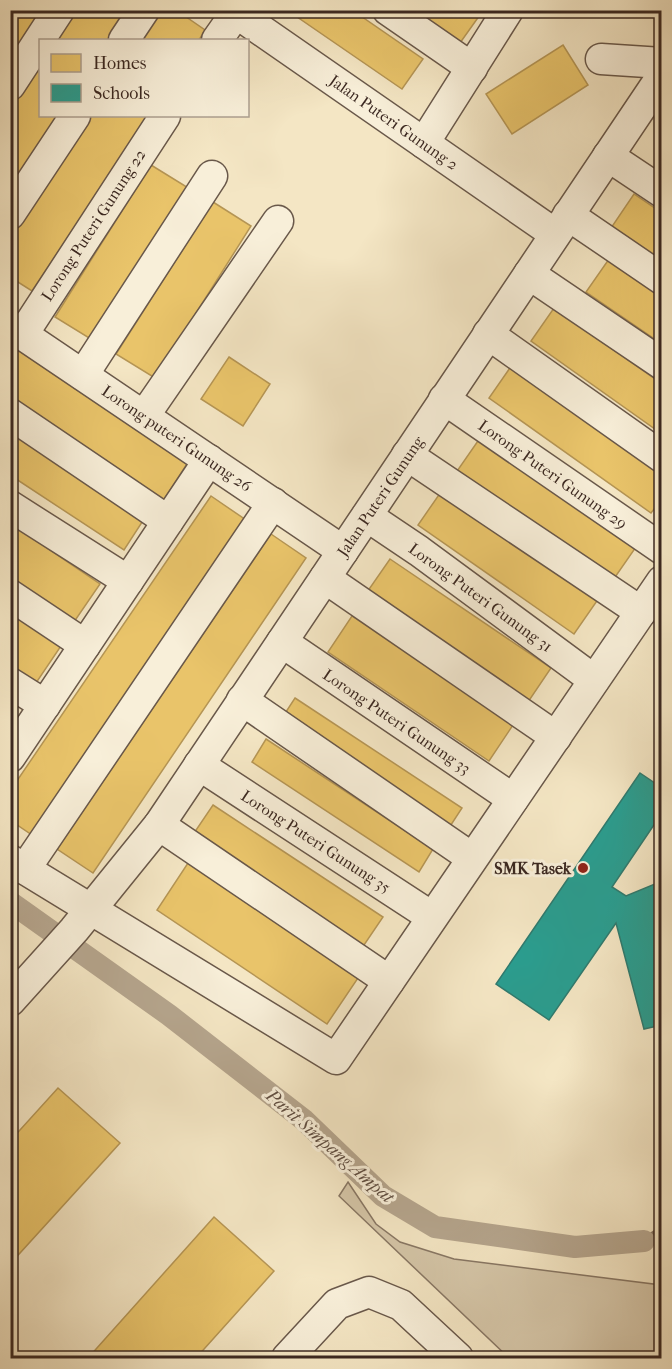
<svg xmlns="http://www.w3.org/2000/svg" width="672" height="1369" viewBox="0 0 672 1369" font-family="'IM FELL French Canon',serif">
<style>
.green{fill:#d5c6a8;stroke:#887764;stroke-width:1.5}
.homes{fill:#e9c46a;stroke:#b59554;stroke-width:1.5}
.schools{fill:#2a9d8f;stroke:#2f7a6e;stroke-width:1.5}
.lines{fill:none;stroke-linecap:round;stroke-linejoin:round}
.stream{stroke:#847362;stroke-width:7}
.canal{stroke:#b5a58d;stroke-width:22}
.minor-casing{stroke:#69584a;stroke-width:33}
.minor{stroke:#f8efd9;stroke-width:30}
.poi-dot{fill:#8f2418;stroke:#f8efd9;stroke-width:2}
.labels{text-anchor:middle;stroke-width:6;stroke-linejoin:round;paint-order:stroke}
.street-label{font-size:16px;fill:#3b2821;stroke:#f8efd9}
.poi-label{font-size:16px;font-weight:bold;fill:#3b2821;stroke:#f8efd9;text-anchor:end}
.water-label{font-size:18px;font-style:italic;fill:#604e41;stroke:#f8efd9}
</style>
<rect width="100%" height="100%" fill="#f4e6c4"/>
<filter id="stains"><feTurbulence type="fractalNoise" baseFrequency=".00333" numOctaves="4"/><feColorMatrix values="0 0 0 0 .2 0 0 0 0 .09 0 0 0 0 .02 0 0 0 .5 -.17"/></filter>
<radialGradient id="worn" r=".72"><stop offset=".6" stop-color="#630" stop-opacity="0"/><stop offset="1" stop-color="#630" stop-opacity=".3"/></radialGradient>
<polygon class="green" points="348,1182 376,1224 400,1242 454,1259 661,1285 661,1358 509,1358 339,1196"/>
<g class="homes">
<polygon points="10,10 49,10 10,67"/>
<polygon points="70,10 128,10 108,40 50,40"/>
<polygon points="160,10 176,10 205,30 199,40 140,40"/>
<polygon points="287,10 352,10 423,59 402,89"/>
<polygon points="414,10 480,10 482,12 460,43"/>
<polygon points="600,10 613,10 609,17"/>
<polygon points="563,45 588,85 512,134 486,94"/>
<polygon points="40,54 40,116 58,116 10,187 10,100"/>
<polygon points="91,116 149,116 32,291 10,277 10,236"/>
<polygon points="151,165 190,189 94,341 55,317"/>
<polygon points="634,194 662,213 662,262 611,228"/>
<polygon points="213,202 251,226 155,378 116,354"/>
<polygon points="609,259 662,295 662,344 586,292"/>
<polygon points="554,308 662,384 662,434 531,341"/>
<polygon points="10,345 187,464 163,501 10,398"/>
<polygon points="229,357 270,384 243,426 201,399"/>
<polygon points="512,365 662,470 662,499 651,513 489,398"/>
<polygon points="10,422 148,513 124,550 10,475"/>
<polygon points="480,438 636,547 611,583 455,474"/>
<polygon points="443,489 599,598 574,634 418,525"/>
<polygon points="211,496 246,520 32,835 10,820 10,791"/>
<polygon points="10,523 100,584 74,622 10,578"/>
<polygon points="271,534 306,558 93,873 57,849"/>
<polygon points="390,559 551,668 526,705 365,595"/>
<polygon points="10,607 63,643 36,683 10,666"/>
<polygon points="352,616 513,725 489,761 328,652"/>
<polygon points="295,698 462,808 447,831 280,721"/>
<polygon points="266,739 433,849 419,872 252,762"/>
<polygon points="213,805 383,917 362,948 192,836"/>
<polygon points="188,863 358,978 327,1024 157,910"/>
<polygon points="58,1088 120,1143 10,1264 10,1141"/>
<polygon points="214,1217 274,1271 196,1358 88,1358"/>
</g>
<polygon class="schools" points="640,773 662,788 662,813 612,887 626,896 662,881 662,1025 644,1029 616,923 549,1020 496,984"/>
<g class="lines">
<polyline class="stream" points="644,1241 662,1229"/>
<polyline class="canal" points="10,902 169,1015 304,1120 383,1196 435,1227 575,1247 644,1241"/>
<g class="minor-casing">
<g id="minor">
<polyline points="232,10 555,234"/>
<polyline points="388,10 472,68"/>
<polyline points="124,40 144,10"/>
<polyline points="217,40 236,13"/>
<polyline points="601,59 662,63"/>
<polyline points="10,85 59,10"/>
<polyline points="424,143 508,10"/>
<polyline points="608,156 662,192"/>
<polyline points="10,214 75,116"/>
<polyline points="568,215 662,279"/>
<polyline points="529,274 662,364"/>
<polyline points="10,326 343,551"/>
<polyline points="23,334 165,116"/>
<polyline points="488,334 662,457"/>
<polyline points="83,375 212,176"/>
<polyline points="444,399 662,549"/>
<polyline points="10,414 168,521"/>
<polyline points="144,416 278,221"/>
<polyline points="407,455 641,612"/>
<polyline points="10,506 128,581"/>
<polyline points="367,516 419,551 594,680"/>
<polyline points="325,578 556,737"/>
<polyline points="10,595 85,645"/>
<polyline points="282,642 513,799"/>
<polyline points="10,683 45,705"/>
<polyline points="242,700 472,858"/>
<polyline points="10,757 209,460"/>
<polyline points="199,765 432,917"/>
<polyline points="159,825 389,981"/>
<polyline points="10,860 336,1059 662,581"/>
<polyline points="25,869 273,503"/>
<polyline points="10,1001 74,930 159,825 662,76"/>
<polyline points="287,1358 337,1304 369,1292 401,1305 458,1358"/>
</g>
</g>
<use href="#minor" class="minor"/>
</g>
<circle class="poi-dot" cx="583" cy="868" r="6"/>
<g class="labels">
<g class="street-label">
<text transform="translate(394 122) rotate(35)" y="6">Jalan Puteri Gunung 2</text>
<text transform="translate(93 225) rotate(-57)" y="6">Lorong Puteri Gunung 22</text>
<text transform="translate(177 438) rotate(34)" y="6">Lorong puteri Gunung 26</text>
<text transform="translate(553 474) rotate(35)" y="6">Lorong Puteri Gunung 29</text>
<text transform="translate(380 496) rotate(-56)" y="6">Jalan Puteri Gunung</text>
<text transform="translate(481 597) rotate(36)" y="6">Lorong Puteri Gunung 31</text>
<text transform="translate(397 721) rotate(34)" y="6">Lorong Puteri Gunung 33</text>
<text transform="translate(316 841) rotate(33)" y="6">Lorong Puteri Gunung 35</text>
</g>
<g class="poi-label">
<text x="571" y="874">SMK Tasek</text>
</g>
<g class="water-label">
<text transform="translate(330 1146) rotate(41)" y="6">Parit Simpang Ampat</text>
</g>
</g>
<rect width="672" height="1369" fill="none" stroke="#f4e6c4" stroke-width="36"/>
<rect x="12" y="12" width="648" height="1345" fill="none" stroke="#3b2821" stroke-width="3"/>
<rect x="18" y="18" width="636" height="1333" fill="none" stroke="#3b2821" stroke-width="1.5"/>
<rect x="39" y="39" width="210" height="78" fill="#f8efd9" stroke="#ac9f8f" stroke-width="1.5"/>
<rect x="51" y="54" width="30" height="18" fill="#e9c46a" stroke="#ac9f8f" stroke-width="1.5"/>
<text x="93" y="69" font-size="18" fill="#3b2821">Homes</text>
<rect x="51" y="84" width="30" height="18" fill="#2a9d8f" stroke="#ac9f8f" stroke-width="1.5"/>
<text x="93" y="99" font-size="18" fill="#3b2821">Schools</text>
<rect width="100%" height="100%" filter="url(#stains)"/>
<rect width="100%" height="100%" fill="url(#worn)"/>
</svg>
